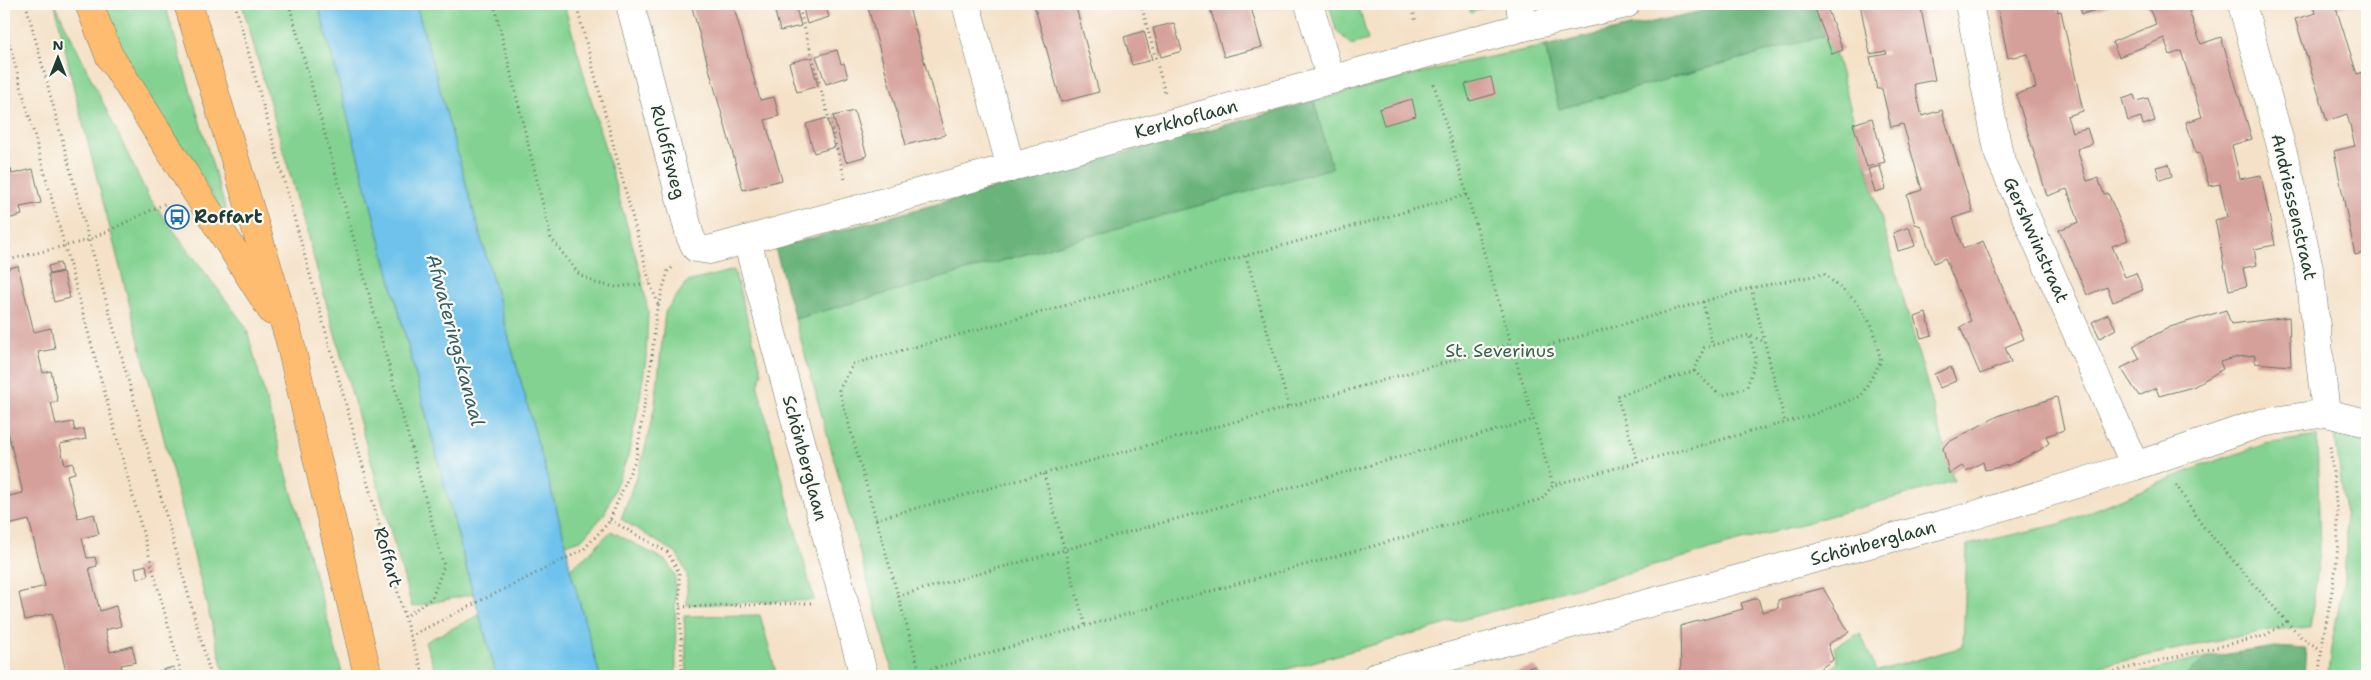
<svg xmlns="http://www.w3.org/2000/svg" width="2371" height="680" viewBox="0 0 2371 680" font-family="'Shantell Sans',sans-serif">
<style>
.green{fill:#83d291;stroke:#518862}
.forest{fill:#6ab47b;stroke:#447858}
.water{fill:#6ec2eb;stroke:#468090}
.building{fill:#d5a09a}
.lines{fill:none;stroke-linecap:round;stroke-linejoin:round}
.minor-casing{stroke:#6a7667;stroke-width:29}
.major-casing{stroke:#6a7667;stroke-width:29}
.path{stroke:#6a7667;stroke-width:3;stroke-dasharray:1 4;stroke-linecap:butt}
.minor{stroke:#fff;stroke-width:28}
.major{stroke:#febc70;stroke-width:28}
.labels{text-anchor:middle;stroke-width:4.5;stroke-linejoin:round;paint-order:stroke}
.street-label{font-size:18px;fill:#1f3d34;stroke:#fdfcf7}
.poi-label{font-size:18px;font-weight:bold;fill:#1f3d34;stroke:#fdfcf7;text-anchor:start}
.park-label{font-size:18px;fill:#38624b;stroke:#fdfcf7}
.water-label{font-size:19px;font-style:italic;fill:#335e62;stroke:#fdfcf7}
</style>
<rect width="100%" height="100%" fill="#fdfcf7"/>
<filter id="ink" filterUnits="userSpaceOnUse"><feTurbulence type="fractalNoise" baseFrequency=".02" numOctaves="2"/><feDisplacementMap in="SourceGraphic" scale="10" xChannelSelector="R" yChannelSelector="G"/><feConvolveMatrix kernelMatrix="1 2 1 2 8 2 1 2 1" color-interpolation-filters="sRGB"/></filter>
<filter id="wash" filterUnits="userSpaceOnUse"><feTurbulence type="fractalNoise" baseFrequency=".0096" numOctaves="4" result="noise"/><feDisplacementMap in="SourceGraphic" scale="20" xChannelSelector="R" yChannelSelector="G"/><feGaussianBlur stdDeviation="1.12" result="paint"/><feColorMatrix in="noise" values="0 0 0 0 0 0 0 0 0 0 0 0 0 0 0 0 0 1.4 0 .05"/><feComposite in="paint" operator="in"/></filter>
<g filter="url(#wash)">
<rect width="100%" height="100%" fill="#f4e1c7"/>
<g class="green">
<polygon points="55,4 148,196 246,327 343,676 225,676 73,85"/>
<polygon points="98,4 165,4 230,224 103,23"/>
<polygon points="242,4 318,4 473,594 412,607"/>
<polygon points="416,4 564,4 641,275 648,312 646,358 639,405 628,456 604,515 581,540 566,544"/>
<polygon points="1329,4 1358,4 1368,40 1351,45 1336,30"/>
<polygon points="1468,4 1485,4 1485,7 1471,13"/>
<polygon points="1830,34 1954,481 1263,676 894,676 795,319 1331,168 1314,101 1455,64 1545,46 1559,109"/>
<polygon points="734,270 762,373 758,387 814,600 687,605 687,574 677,554 621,519 642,460 655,406 665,312 687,282"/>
<path d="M2335,435L2367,441V676H2328C2330,639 2342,603 2345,566C2349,522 2340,478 2335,435Z"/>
<polygon points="2317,436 2320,551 2310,628 2277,629 2209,642 2056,676 1820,676 1838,663 1834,647 1860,633 1877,671 1963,647 1967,545 2060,524 2201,466 2265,444"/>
<polygon points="611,531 666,561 675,575 676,676 600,676 570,569 585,557"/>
<polygon points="479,615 497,676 437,676 425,642"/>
<polygon points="760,615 777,676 687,676 684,616"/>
<polygon points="2208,657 2185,676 2127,676"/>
</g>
<g class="forest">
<polygon points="1733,4 1821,4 1830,34 1559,109 1545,46"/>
<polygon points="1314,101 1332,168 795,319 775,248"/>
<polygon points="2275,647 2306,649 2304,676 2185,676 2208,657"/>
</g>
<polygon class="water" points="318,4 416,4 566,544 570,569 600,676 497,676 473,593"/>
<g id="blocks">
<g class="building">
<polygon points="691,4 733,4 760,100 774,97 779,116 765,120 782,180 743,190"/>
<polygon points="773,4 795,4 801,26 780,31"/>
<polygon points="802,4 825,4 829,17 807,24"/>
<polygon points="867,4 908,4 945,135 906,145"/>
<polygon points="1034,4 1075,4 1099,92 1061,102"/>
<polygon points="1209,4 1250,4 1262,47 1224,57"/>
<polygon points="1860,4 1920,4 1935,80 1914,84 1922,116 1942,110 1973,212 1953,218 1963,249 1983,241 2024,339 2005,347 2011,362 1980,374 1960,327 1971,321 1945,258 1934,263 1921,226 1915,224 1907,195 1922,190 1903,124 1891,127 1882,89 1877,89 1870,57 1887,54 1886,51 1870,54"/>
<polygon points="1997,4 2056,4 2058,12 2061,11 2083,111 2067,116 2072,132 2087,128 2092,144 2077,149 2087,181 2098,178 2104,194 2108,193 2128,240 2112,246 2125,277 2136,273 2143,290 2113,302 2107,287 2087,295 2059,230 2079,222 2073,205 2067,189 2047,196 2016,94 2036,88 2028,54 2008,58"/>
<polygon points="2079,4 2109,4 2110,6 2082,14"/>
<polygon points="2147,4 2207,4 2189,11 2201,44 2221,37 2252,139 2232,145 2240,179 2261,175 2275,245 2254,249 2257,265 2243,268 2247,286 2229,290 2215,220 2227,217 2220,184 2209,186 2200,153 2196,154 2186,122 2202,117 2181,51 2170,55 2164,38 2119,57 2112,42 2156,24"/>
<polygon points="2312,4 2348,4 2336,8 2357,74 2367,71 2367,252 2355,255 2334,151 2355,146 2347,114 2327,121 2295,19 2316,13"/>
<polygon points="1826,5 1843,50 1832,54 1815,9"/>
<polygon points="1174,23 1182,51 1161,57 1153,28"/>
<polygon points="1144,31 1152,60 1132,65 1124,37"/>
<polygon points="837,50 841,64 844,63 848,77 826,84 816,56"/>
<polygon points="810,57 818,86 797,92 789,63"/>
<polygon points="1491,77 1495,94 1470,101 1465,84"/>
<polygon points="2134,95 2136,101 2148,98 2155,121 2143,125 2141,117 2128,121 2122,99"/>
<polygon points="1412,99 1416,116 1384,125 1379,109"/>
<polygon points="854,111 867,156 846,162 833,116"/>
<polygon points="827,118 835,147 814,153 806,124"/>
<polygon points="1872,118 1885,162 1867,167 1853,124"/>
<polygon points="2169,164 2172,176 2160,180 2156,167"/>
<polygon points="1880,166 1886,189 1875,192 1868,169"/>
<polygon points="11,169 12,174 33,169 41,203 20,207 22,215 4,220 4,170"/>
<polygon points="4,224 10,247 4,248"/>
<polygon points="1909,227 1915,246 1898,251 1893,233"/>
<polygon points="60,263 62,271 50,274 48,266"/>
<polygon points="18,266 34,332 51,328 55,349 38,352 43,373 51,371 58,402 51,403 56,425 73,422 75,431 84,429 86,439 60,444 65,465 73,463 75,473 67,475 78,518 94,514 99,534 82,538 87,558 95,557 97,566 89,568 100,611 116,606 121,626 105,630 110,652 132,646 136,662 121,665 124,676 67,676 52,613 25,620 19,593 45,586 29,520 4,526 4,497 23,493 7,428 4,429 4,269"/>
<polygon points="63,272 70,298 54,302 48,275"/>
<polygon points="2226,310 2231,324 2289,317 2291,366 2255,363 2255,355 2237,357 2220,362 2223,369 2193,387 2159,396 2156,388 2139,396 2121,368 2140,359 2133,346 2170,327"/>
<polygon points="1926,313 1932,335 1921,338 1915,317"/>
<polygon points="2108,314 2116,329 2100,338 2092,322"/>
<polygon points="1951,367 1956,381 1940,388 1934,374"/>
<polygon points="2057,397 2064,430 2046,436 2049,443 2040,450 2009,465 1985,470 1983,462 1966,471 1962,466 1949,474 1943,448 1947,443 2000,415"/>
<polygon points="146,565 148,576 137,579 135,568"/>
<polygon points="1823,588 1849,632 1828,644 1833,660 1809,676 1801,674 1797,676 1681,676 1680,626 1743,609 1741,603 1758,598 1762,612 1778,608 1778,600"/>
<polygon points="1535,666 1541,676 1499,676"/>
<polygon points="173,667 176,676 164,676 163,670"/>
</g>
</g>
</g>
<g filter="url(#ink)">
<use href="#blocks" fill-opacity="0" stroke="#6a7667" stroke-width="1"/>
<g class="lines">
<g class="minor-casing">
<g id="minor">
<polyline points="630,4 690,236 696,248 709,250 1523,27 1626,4"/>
<polyline points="966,4 1011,168"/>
<polyline points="1309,4 1331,80"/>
<polyline points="1520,4 1523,27"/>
<polyline points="1969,4 1999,155 2135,466"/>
<polyline points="2242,4 2290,179 2310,274 2326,413"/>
<polyline points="747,240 864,676"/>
<polyline points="1377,676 1955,521 2135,466 2261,423 2326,413 2367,423"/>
</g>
</g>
<g class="major-casing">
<g id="major">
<polyline points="89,4 109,55 272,311"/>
<polyline points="188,4 289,338 368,676"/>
</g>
</g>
<g class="path">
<polyline points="26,4 88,236 211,676"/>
<polyline points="235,4 410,636 424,676"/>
<polyline points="289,4 444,566 432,598 405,617"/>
<polyline points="494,4 551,238 578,273 595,283 616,287 650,283"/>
<polyline points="576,4 650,283 658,304"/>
<polyline points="798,4 845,179"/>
<polyline points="1141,4 1165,93"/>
<polyline points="1411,4 1416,22"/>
<polyline points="4,24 182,676"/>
<polyline points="1434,84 1553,485"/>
<polyline points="1466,195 853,364 839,390 920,672 1542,499 1553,485 1809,416 1861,396 1881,361 1873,327 1857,302 1824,274 1751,288 1514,355"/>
<polyline points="1246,256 1289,407"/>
<polyline points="4,261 89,240 166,203"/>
<polyline points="1751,288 1785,422"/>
<polyline points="1703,302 1712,345"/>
<polyline points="1694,371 1721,396 1747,387 1756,359 1749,335"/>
<polyline points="1638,462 1617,396 1694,371 1704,348 1749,335 1765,342"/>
<polyline points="1044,474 1085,625"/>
<polyline points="2176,485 2202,525 2287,622"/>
<polyline points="876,519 1289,407 1510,344"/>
<polyline points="610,520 667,552 679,572 682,676"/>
<polyline points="898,596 1533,420"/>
<polyline points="680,607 812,603"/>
<polyline points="410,636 583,550 609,522 636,458 652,357 656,313 668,271 673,267"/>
<polyline points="2095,676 2264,636 2287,622 2302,638 2320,649"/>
<path d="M2319,676C2321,639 2331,603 2336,566C2341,526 2334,485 2330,446"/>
</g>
<use href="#minor" class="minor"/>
<use href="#major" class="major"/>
</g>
</g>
<defs>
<g id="bus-ring" transform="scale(1.25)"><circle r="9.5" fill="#fdfcf7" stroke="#1f6fb2" stroke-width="1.5"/><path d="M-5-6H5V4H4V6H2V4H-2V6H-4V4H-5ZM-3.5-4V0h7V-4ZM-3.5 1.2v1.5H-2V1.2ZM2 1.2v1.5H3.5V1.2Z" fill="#1f6fb2"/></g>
</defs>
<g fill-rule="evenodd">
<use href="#bus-ring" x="177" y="217"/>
</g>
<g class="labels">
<g class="street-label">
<text transform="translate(1186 119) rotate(-15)" y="6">Kerkhoflaan</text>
<text transform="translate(668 152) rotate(76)" y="6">Ruloffsweg</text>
<text transform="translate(2294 207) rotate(77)" y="6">Andriessenstraat</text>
<text transform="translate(2036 240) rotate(66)" y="6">Gershwinstraat</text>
<text transform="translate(805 458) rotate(75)" y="6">Schönberglaan</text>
<text transform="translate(1873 543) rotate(-15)" y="6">Schönberglaan</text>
<text transform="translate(388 557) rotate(74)" y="6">Roffart</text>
</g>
<g class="poi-label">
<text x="194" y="223">Roffart</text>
</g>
<g class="park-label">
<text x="1500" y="357">St. Severinus</text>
</g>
<g class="water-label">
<text transform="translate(456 340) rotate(75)" y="7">Afwateringskanaal</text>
</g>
</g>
<rect width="2371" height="680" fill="none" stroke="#fdfcf7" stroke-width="20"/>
<g transform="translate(58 58)" stroke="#fdfcf7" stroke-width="4" paint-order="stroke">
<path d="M0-4L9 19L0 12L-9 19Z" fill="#1f3d34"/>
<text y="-8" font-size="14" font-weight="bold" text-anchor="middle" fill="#1f3d34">N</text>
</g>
</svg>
